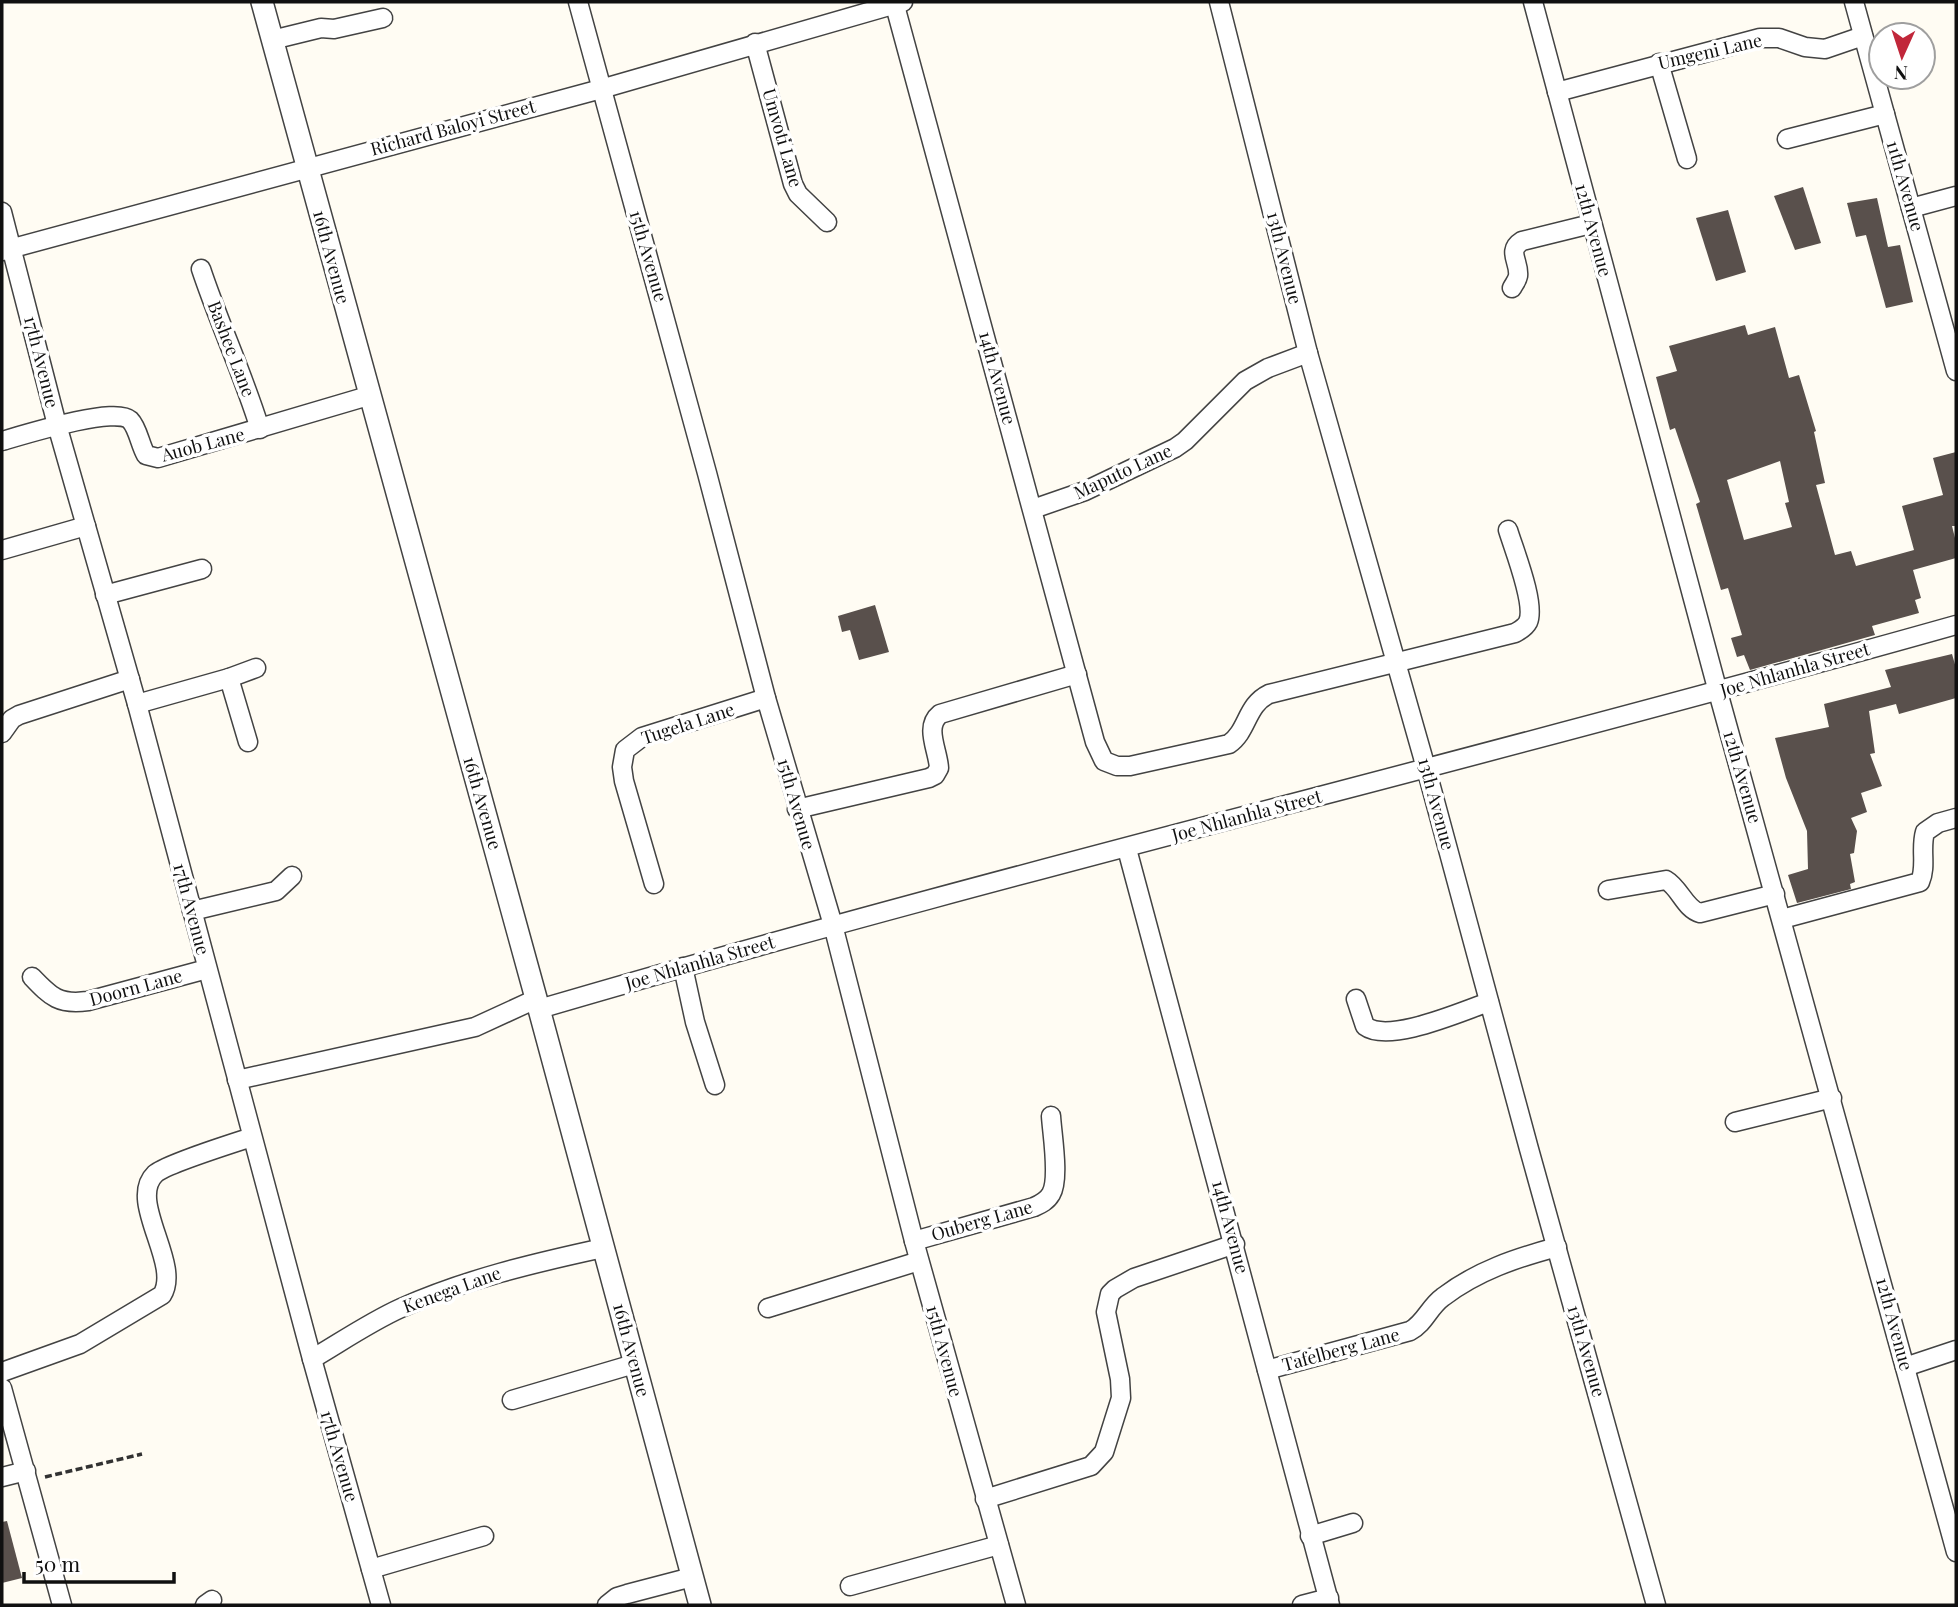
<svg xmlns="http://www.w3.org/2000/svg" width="1958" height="1607" viewBox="0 0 1958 1607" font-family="'Playfair Display',serif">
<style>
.building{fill:#59504c;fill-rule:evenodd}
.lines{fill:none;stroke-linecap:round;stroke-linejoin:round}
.minor-casing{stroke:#434343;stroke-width:21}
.tertiary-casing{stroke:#434343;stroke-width:24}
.path{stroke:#323232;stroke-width:3.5;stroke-dasharray:7 3.5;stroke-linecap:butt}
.minor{stroke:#fff;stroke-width:18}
.tertiary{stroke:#fff;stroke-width:21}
.labels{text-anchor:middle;stroke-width:7;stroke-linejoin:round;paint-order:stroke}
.street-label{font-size:18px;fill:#101010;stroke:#fff}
</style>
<rect width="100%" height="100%" fill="#fffcf3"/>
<g class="building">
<polygon points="1803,187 1821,243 1795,250 1774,196"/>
<polygon points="1877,198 1888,247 1900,245 1913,302 1886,308 1866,235 1856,237 1847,203"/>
<polygon points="1728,210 1746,272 1716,281 1696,218"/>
<path d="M1745,325L1748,335L1775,327L1789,378L1799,375L1816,431L1814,432L1825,483L1816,485L1835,555L1851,551L1856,566L1914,550L1902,506L1943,495L1933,458L1956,452V526H1952L1956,542V558L1913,570L1921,598L1915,600L1919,613L1872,626L1875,635L1750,670L1744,655L1737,657L1731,638L1742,635L1728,588L1721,590L1696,504L1700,502L1675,428L1670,430L1656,377L1677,371L1669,346ZM1780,461L1789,502L1785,503L1792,527L1744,540L1727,480Z"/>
<polygon points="875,605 889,652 859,660 850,630 842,632 838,616"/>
<polygon points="1952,654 1956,668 1956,698 1899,714 1896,704 1869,711 1875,753 1870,754 1882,786 1861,793 1867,812 1851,818 1857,831 1854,853 1850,854 1855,882 1850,884 1851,889 1797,903 1788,875 1808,869 1807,831 1786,778 1775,738 1829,727 1824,704 1891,687 1885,670"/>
<polygon points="7,1521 22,1578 2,1583 2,1522"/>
</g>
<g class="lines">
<g class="minor-casing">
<g id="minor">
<polyline points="578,2 707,473 766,698 833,925 914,1241 1016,1605"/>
<path d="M894,2L1095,742L1104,761L1117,766H1130L1229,744C1248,731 1246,705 1269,694L1515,633C1520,630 1525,628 1528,622C1536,604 1514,550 1508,530"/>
<polyline points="1219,2 1308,353 1426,768 1529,1149 1656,1605"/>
<polyline points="1533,2 1718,692 1956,1552"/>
<polyline points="1854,2 1956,371"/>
<polyline points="272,40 321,28 334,29 383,18"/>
<polyline points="755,43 793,184 798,194 827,222"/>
<polyline points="1659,63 1687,159"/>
<polyline points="1557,92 1760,38 1779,38 1805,47 1825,49 1863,36"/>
<polyline points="1787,139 1885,114"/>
<polyline points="1911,208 1956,196"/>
<polyline points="2,212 57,425 137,704 312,1359 381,1605"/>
<polyline points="2,251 601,89 903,2"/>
<path d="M201,269C219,323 243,374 260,429"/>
<path d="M1512,288C1514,284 1517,281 1518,276C1520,262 1506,251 1522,241L1591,224"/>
<path d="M2,441C23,435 115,406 130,420C138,428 140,445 146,455L158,458L368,396"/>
<polyline points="1033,509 1085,491 1175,448 1185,441 1245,381 1268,368 1308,353"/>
<polyline points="2,550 86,526"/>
<polyline points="105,595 202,569"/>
<polyline points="229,678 248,742"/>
<polyline points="137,704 229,678 256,668"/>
<polyline points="2,733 12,719 19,715 130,679"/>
<path d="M797,809L929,778L935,775L939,768C938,750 924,727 940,714L1077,674"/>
<polyline points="1127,849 1330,1605"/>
<polyline points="654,884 624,781 622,767 625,750 642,737 766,698"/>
<path d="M1608,890L1666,880C1680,888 1685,909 1700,913L1775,894"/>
<polyline points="192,911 276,891 292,876"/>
<path d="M1782,919L1920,882C1927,866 1920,849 1925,832L1938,823L1956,818"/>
<polyline points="683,967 695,1022 715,1085"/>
<path d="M32,977C51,997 59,1005 88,1001L207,969"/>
<path d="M1356,999L1365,1026C1389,1044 1462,1011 1489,1002"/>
<path d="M539,1009C1009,871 1485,758 1956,625"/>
<polyline points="237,1080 475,1027 536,999"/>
<polyline points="1735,1122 1832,1098"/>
<path d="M914,1241L1034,1207C1041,1204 1047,1201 1051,1194C1060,1179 1052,1134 1051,1116"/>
<polyline points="768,1308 919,1261"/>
<path d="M312,1359C341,1342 370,1322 401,1308C466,1279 534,1263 603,1248"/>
<polyline points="1905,1367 1956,1350"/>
<path d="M1267,1370L1410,1331C1425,1323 1429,1307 1443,1297C1477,1271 1516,1258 1557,1247"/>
<path d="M2,1372L80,1344L162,1295C182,1264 127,1201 155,1174C166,1164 234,1143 252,1137"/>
<polyline points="2,1388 62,1605"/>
<polyline points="512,1400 634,1364"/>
<polyline points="2,1477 26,1471"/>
<polyline points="985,1499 1091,1466 1104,1452 1121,1398 1120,1379 1106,1312 1110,1294 1115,1289 1134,1278 1235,1244"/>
<polyline points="1310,1536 1353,1523"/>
<polyline points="371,1569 484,1536"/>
<polyline points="850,1586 999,1545"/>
<polyline points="205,1605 212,1600"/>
<polyline points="607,1605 617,1597 627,1594 692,1577"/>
<polyline points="1302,1605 1329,1598"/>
</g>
</g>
<g class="tertiary-casing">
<polyline id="tertiary" points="262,2 539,1009 700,1605"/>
</g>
<polyline class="path" points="45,1477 142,1454"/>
<use href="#minor" class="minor"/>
<use href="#tertiary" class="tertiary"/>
</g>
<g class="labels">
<g class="street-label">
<text transform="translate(1710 52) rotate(-13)" y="6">Umgeni Lane</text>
<text transform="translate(453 128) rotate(-15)" y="6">Richard Baloyi Street</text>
<text transform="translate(782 138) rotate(74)" y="6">Umvoti Lane</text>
<text transform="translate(1905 186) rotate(74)" y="6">11th Avenue</text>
<text transform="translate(1593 230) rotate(75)" y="6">12th Avenue</text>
<text transform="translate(648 256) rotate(74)" y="6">15th Avenue</text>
<text transform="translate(331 257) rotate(75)" y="6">16th Avenue</text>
<text transform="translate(1284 258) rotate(76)" y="6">13th Avenue</text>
<text transform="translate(231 349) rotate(69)" y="6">Bashee Lane</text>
<text transform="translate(41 362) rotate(76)" y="6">17th Avenue</text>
<text transform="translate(997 378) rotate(75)" y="6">14th Avenue</text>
<text transform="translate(203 445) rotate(-15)" y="6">Auob Lane</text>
<text transform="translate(1123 472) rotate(-25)" y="6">Maputo Lane</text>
<text transform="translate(1795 670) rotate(-16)" y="6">Joe Nhlanhla Street</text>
<text transform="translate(688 724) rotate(-18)" y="6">Tugela Lane</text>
<text transform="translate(1742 777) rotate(74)" y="6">12th Avenue</text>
<text transform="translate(482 803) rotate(74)" y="6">16th Avenue</text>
<text transform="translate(796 804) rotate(74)" y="6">15th Avenue</text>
<text transform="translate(1436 804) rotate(75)" y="6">13th Avenue</text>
<text transform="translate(1247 816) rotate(-15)" y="6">Joe Nhlanhla Street</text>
<text transform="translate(191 909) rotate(75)" y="6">17th Avenue</text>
<text transform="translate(700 963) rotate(-16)" y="6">Joe Nhlanhla Street</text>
<text transform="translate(136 988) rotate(-15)" y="6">Doorn Lane</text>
<text transform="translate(982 1221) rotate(-16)" y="6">Ouberg Lane</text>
<text transform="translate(1230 1227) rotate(75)" y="6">14th Avenue</text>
<text transform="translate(452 1290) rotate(-20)" y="6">Kenega Lane</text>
<text transform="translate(1894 1324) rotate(75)" y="6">12th Avenue</text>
<text transform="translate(631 1350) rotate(75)" y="6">16th Avenue</text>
<text transform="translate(1341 1350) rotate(-15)" y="6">Tafelberg Lane</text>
<text transform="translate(944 1351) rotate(75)" y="6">15th Avenue</text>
<text transform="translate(1586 1351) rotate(74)" y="6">13th Avenue</text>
<text transform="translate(339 1456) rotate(74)" y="6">17th Avenue</text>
</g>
</g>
<rect width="1958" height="1607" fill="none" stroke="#101010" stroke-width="7"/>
<g transform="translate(1902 56) rotate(183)"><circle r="33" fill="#ffffff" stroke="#9f9f9f" stroke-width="2"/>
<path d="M0-5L12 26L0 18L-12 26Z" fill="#c1273a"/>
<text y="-10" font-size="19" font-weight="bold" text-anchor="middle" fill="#101010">N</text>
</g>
<path d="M24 1572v10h150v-10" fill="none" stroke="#101010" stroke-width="3.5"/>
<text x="35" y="1572" font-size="21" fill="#101010" stroke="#ffffff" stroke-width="5" paint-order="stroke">50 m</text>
</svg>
